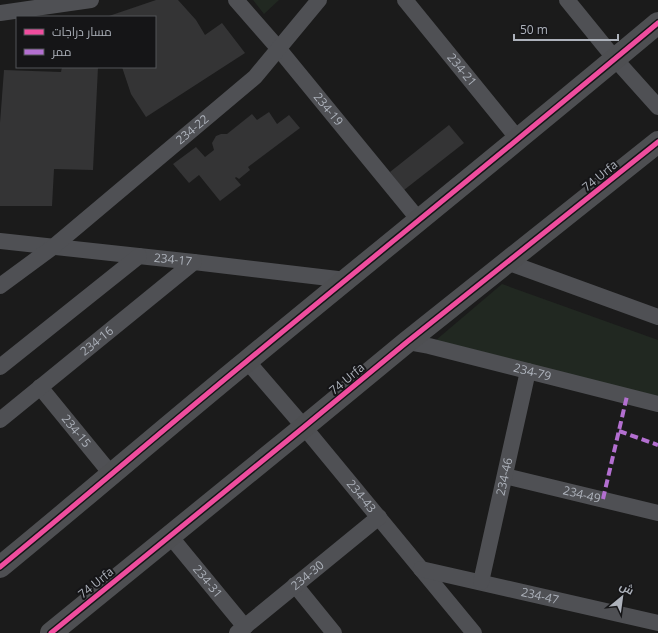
<svg xmlns="http://www.w3.org/2000/svg" width="658" height="633" viewBox="0 0 658 633" font-family="'Open Sans',Cairo,sans-serif">
<style>
.green{fill:#212821}
.building{fill:#343435}
.lines{fill:none;stroke-linecap:round;stroke-linejoin:round}
.street{stroke:#4f5054;stroke-width:16}
.secondary{stroke:#4e4f52;stroke-width:22}
.quiet{stroke:#b36fd0;stroke-width:4;stroke-dasharray:8 4;stroke-linecap:butt}
.cycleway-casing{stroke:#151517;stroke-width:8}
.cycleway{stroke:#ef4d9e;stroke-width:5}
.labels{text-anchor:middle;stroke-width:4;stroke-linejoin:round;paint-order:stroke}
.street-label{font-size:12px;fill:#adb2bb;stroke:#151517}
</style>
<rect width="100%" height="100%" fill="#1b1b1b"/>
<g class="green">
<polygon points="253,0 279,0 264,14"/>
<polygon points="502,284 658,340 658,404 429,346"/>
</g>
<g class="building">
<polygon points="156,0 178,0 196,20 205,35 222,23 245,53 146,117 131,94 122,67 155,67 155,17 106,17"/>
<polygon points="62,67 98,67 93,170 54,169 52,206 0,206 0,123 4,70 61,72"/>
<polygon points="269,112 277,124 289,115 300,128 248,167 250,170 239,179 236,177 235,178 241,185 220,201 199,175 189,183 173,164 196,147 205,157 214,150 212,143 216,136 221,134 227,134 252,114 257,120"/>
<polygon points="449,125 464,143 404,190 390,172"/>
</g>
<g class="lines">
<g class="street">
<path id="s1" d="M236,0L278,48L419,220"/>
<path id="s2" d="M405,0L518,139"/>
<polyline points="567,0 615,59 658,107"/>
<polyline points="0,13 91,0"/>
<path id="s3" d="M0,241L194,262L346,280"/>
<polyline points="507,262 658,317"/>
<path id="s4" d="M0,286L53,247L255,77L319,0"/>
<path id="s5" d="M407,342L429,346L658,404"/>
<path id="s6" d="M247,361L304,427L474,633"/>
<polyline points="0,367 139,256"/>
<path id="s7" d="M40,387L112,475"/>
<path id="s8" d="M0,420L194,262"/>
<path id="s9" d="M505,476L658,513"/>
<path id="s10" d="M170,536L245,627"/>
<path id="s11" d="M421,569L658,623"/>
<path id="s12" d="M481,582L528,371"/>
<polyline points="295,585 334,633"/>
<path id="s13" d="M237,633L379,517"/>
</g>
<g class="secondary">
<path d="M0,567C83,499 164,429 247,361C384,248 522,137 658,23"/>
<polyline points="51,633 304,427 407,342 658,142"/>
</g>
<g class="quiet">
<polyline points="619,431 658,445"/>
<polyline points="603,499 627,396"/>
</g>
<g class="cycleway-casing">
<g id="cycleway">
<path d="M0,567C83,499 164,429 247,361C384,248 522,137 658,23"/>
<polyline points="51,633 304,427 407,342 658,142"/>
</g>
</g>
<use href="#cycleway" class="cycleway"/>
</g>
<g class="labels">
<g class="street-label">
<text dy="4" stroke="none"><textPath href="#s2" startOffset="90">234-21</textPath></text>
<text dy="4" stroke="none"><textPath href="#s1" startOffset="143">234-19</textPath></text>
<text dy="4" stroke="none"><textPath href="#s4" startOffset="248">234-22</textPath></text>
<text transform="translate(600 176) rotate(-39)" y="4">74 Urfa</text>
<text dy="4" stroke="none"><textPath href="#s3" startOffset="174">234-17</textPath></text>
<text dy="4" stroke="none"><textPath href="#s8" startOffset="125">234-16</textPath></text>
<text dy="4" stroke="none"><textPath href="#s5" startOffset="129">234-79</textPath></text>
<text transform="translate(347 379) rotate(-40)" y="4">74 Urfa</text>
<text dy="4" stroke="none"><textPath href="#s7" startOffset="57">234-15</textPath></text>
<text dy="4" stroke="none"><textPath href="#s12" startOffset="108">234-46</textPath></text>
<text dy="4" stroke="none"><textPath href="#s9" startOffset="79">234-49</textPath></text>
<text dy="4" stroke="none"><textPath href="#s6" startOffset="177">234-43</textPath></text>
<text dy="4" stroke="none"><textPath href="#s13" startOffset="91">234-30</textPath></text>
<text dy="4" stroke="none"><textPath href="#s10" startOffset="59">234-31</textPath></text>
<text transform="translate(96 583) rotate(-39)" y="4">74 Urfa</text>
<text dy="4" stroke="none"><textPath href="#s11" startOffset="122">234-47</textPath></text>
</g>
</g>
<rect x="16" y="16" width="140" height="52" fill="#151517" stroke="#525459"/>
<rect x="24" y="29" width="20" height="6" fill="#ef4d9e" stroke="#525459"/>
<text x="52" y="36" font-size="12" fill="#adb2bb">مسار دراجات</text>
<rect x="24" y="49" width="20" height="6" fill="#b36fd0" stroke="#525459"/>
<text x="52" y="56" font-size="12" fill="#adb2bb">ممر</text>
<g transform="translate(622 597) rotate(29)" stroke="#151517" stroke-width="3" paint-order="stroke">
<path d="M0-3L7 15L0 10L-7 15Z" fill="#adb2bb"/>
<text y="-6" font-size="11" font-weight="bold" text-anchor="middle" fill="#adb2bb">ش</text>
</g>
<path d="M514 34v6h104v-6" fill="none" stroke="#adb2bb" stroke-width="2"/>
<text x="520" y="34" font-size="12" fill="#adb2bb" stroke="#151517" stroke-width="3" paint-order="stroke">50 m</text>
</svg>
